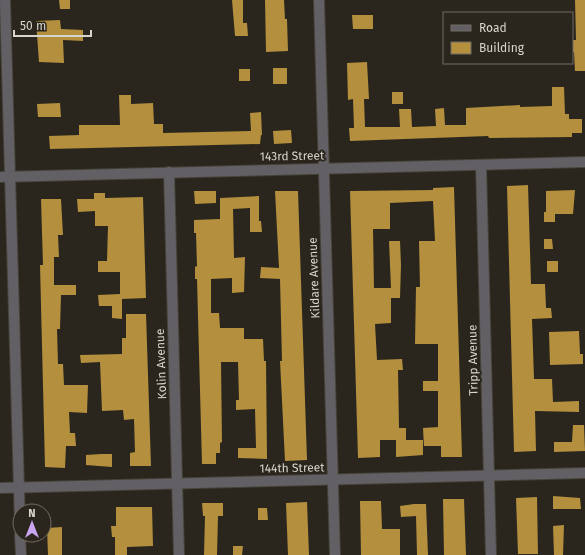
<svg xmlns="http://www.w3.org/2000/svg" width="585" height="555" viewBox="0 0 585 555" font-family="'Fira Sans',sans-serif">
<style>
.building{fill:#b38f3e}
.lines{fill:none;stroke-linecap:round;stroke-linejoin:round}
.minor-casing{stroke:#474239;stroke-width:12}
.minor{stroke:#626065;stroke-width:10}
.labels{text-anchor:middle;stroke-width:4;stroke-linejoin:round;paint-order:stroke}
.street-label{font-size:12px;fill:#d8d5cf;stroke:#2b261d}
</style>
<rect width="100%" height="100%" fill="#2b261d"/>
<g class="building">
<polygon points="59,0 70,0 70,9 60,9"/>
<polygon points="232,0 243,0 243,23 247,23 248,36 235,36"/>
<polygon points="265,0 284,0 285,19 287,19 288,51 266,52"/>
<polygon points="575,0 585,0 585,71 575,71 574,52 572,52 572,40 576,40"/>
<polygon points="352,15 373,15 373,29 353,29"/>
<polygon points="60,20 61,29 83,30 83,41 63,40 64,63 39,62 36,21"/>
<polygon points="367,62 369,99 364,99 365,127 400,127 399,109 411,109 412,127 436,126 435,109 444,108 445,125 466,125 466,108 520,105 520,107 552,106 552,87 564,87 565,114 569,114 569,119 582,119 582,133 572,133 572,137 489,138 488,136 350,141 349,128 354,128 353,99 348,100 347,63"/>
<rect x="273" y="68" width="14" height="16"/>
<rect x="239" y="69" width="11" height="12"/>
<rect x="392" y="92" width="11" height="12"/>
<polygon points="119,95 131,95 131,104 153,103 154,124 163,124 163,133 251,131 250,113 261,112 262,135 261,135 260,144 50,149 49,136 79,135 79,125 120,125"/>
<polygon points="60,103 61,117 38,117 37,104"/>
<polygon points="291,130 292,143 274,144 273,131"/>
<polygon points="528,185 531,284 545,284 546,308 551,308 552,318 532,319 534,379 552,379 553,402 579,401 579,412 535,411 536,451 514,452 507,186"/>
<polygon points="454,187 462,457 441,457 441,446 424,446 423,428 438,427 438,391 423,391 423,381 438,381 438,344 415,344 416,287 420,287 419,241 435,241 433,201 390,203 390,229 373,229 374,288 391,288 389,241 400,241 401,265 400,298 391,298 391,323 375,324 377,360 402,359 403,370 398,370 399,428 406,428 406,440 423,440 423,455 396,457 396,440 380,440 380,457 358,458 350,191 433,190 433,188"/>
<polygon points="575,190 573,214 555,214 555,222 544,222 544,212 546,212 546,191"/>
<polygon points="194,191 216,191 216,203 195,204"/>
<polygon points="275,191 298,191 307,460 285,461 280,361 282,361 280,279 260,278 261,267 279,268"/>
<polygon points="94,193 105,193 105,198 143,197 146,298 122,299 122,319 112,318 112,306 99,306 98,295 120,294 120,272 98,272 98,261 107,261 108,226 95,226 95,211 78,212 77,199 94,199"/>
<polygon points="259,196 259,221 261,221 262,232 250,232 250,208 233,209 234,258 245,257 244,292 232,293 232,278 211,279 211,313 219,313 220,328 244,328 244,339 263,339 264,361 266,361 267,459 238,458 238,448 256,448 255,409 236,410 236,400 239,400 238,362 221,362 222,442 220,443 220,453 216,453 216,464 202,464 197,279 195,279 195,267 197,266 196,233 194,233 194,220 220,219 220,198"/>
<polygon points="41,199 61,199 63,235 58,235 59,257 54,257 54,285 76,285 76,295 61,295 60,329 57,329 58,364 63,364 64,385 88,385 87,413 69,412 70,433 75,433 76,446 66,446 65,468 45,467 40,265 43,265"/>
<polygon points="544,239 552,239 553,249 544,249"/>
<rect x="547" y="261" width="11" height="11"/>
<polygon points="126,314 146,314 151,466 130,466 130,453 135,452 134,419 124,420 123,410 102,411 100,362 81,363 80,355 122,354 122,338 126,338"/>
<polygon points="579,331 580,354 583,354 583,364 550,365 549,332"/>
<polygon points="573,425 584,425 585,451 554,452 554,442 572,442"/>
<polygon points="101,454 112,454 112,467 86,465 86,455"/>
<polygon points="553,496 580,498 581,509 553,509"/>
<polygon points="537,497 538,554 518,554 516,498"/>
<polygon points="443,499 464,499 466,555 444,555"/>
<polygon points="360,501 381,501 382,529 400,529 400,555 361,555"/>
<polygon points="307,502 309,555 288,555 286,503"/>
<polygon points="202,503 223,503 223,516 218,516 217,555 204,555 205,516 203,516"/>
<polygon points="414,504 426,504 428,555 417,555 416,516 401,517 400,506"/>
<polygon points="116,507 152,507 153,546 127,547 127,555 115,555 115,537 112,537 111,526 116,526"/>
<polygon points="258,508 267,508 268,520 258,520"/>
<polygon points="564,525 563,555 554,555 553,526"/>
<polygon points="62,527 62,555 48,555 47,528"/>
<polygon points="233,546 243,546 242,555 233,555"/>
</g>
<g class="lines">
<g class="minor-casing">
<g id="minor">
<polyline points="5,0 20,524"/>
<polyline points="319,0 335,555"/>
<polyline points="481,165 491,555"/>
<polyline points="169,172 179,555"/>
<polyline points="0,177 585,162"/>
<polyline points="0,488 585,473"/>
<polyline points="20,535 21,555"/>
</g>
</g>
<use href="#minor" class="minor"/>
</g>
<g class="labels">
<g class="street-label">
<text transform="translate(292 156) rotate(-1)" y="4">143rd Street</text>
<text transform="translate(314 278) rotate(-92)" y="4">Kildare Avenue</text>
<text transform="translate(473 360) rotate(-91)" y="4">Tripp Avenue</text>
<text transform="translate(161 364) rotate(-92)" y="4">Kolin Avenue</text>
<text transform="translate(292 468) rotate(-1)" y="4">144th Street</text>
</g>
</g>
<rect x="443" y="12" width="130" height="52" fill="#2b261d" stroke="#706c64"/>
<rect x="451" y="25" width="20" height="6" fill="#626065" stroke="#706c64"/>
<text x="479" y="32" font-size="12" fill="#d8d5cf">Road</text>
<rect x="451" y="42" width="20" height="12" fill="#b38f3e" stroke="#706c64"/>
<text x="479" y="52" font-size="12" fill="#d8d5cf">Building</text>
<g transform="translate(32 523)"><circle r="19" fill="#2b261d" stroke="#706c64"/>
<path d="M0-3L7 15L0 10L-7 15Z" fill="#c7a6ef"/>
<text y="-6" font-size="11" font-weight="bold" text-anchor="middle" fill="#d8d5cf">N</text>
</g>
<path d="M14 30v6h77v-6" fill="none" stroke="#d8d5cf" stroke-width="2"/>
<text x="20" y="30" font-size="12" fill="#d8d5cf" stroke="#2b261d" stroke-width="3" paint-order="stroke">50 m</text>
</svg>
